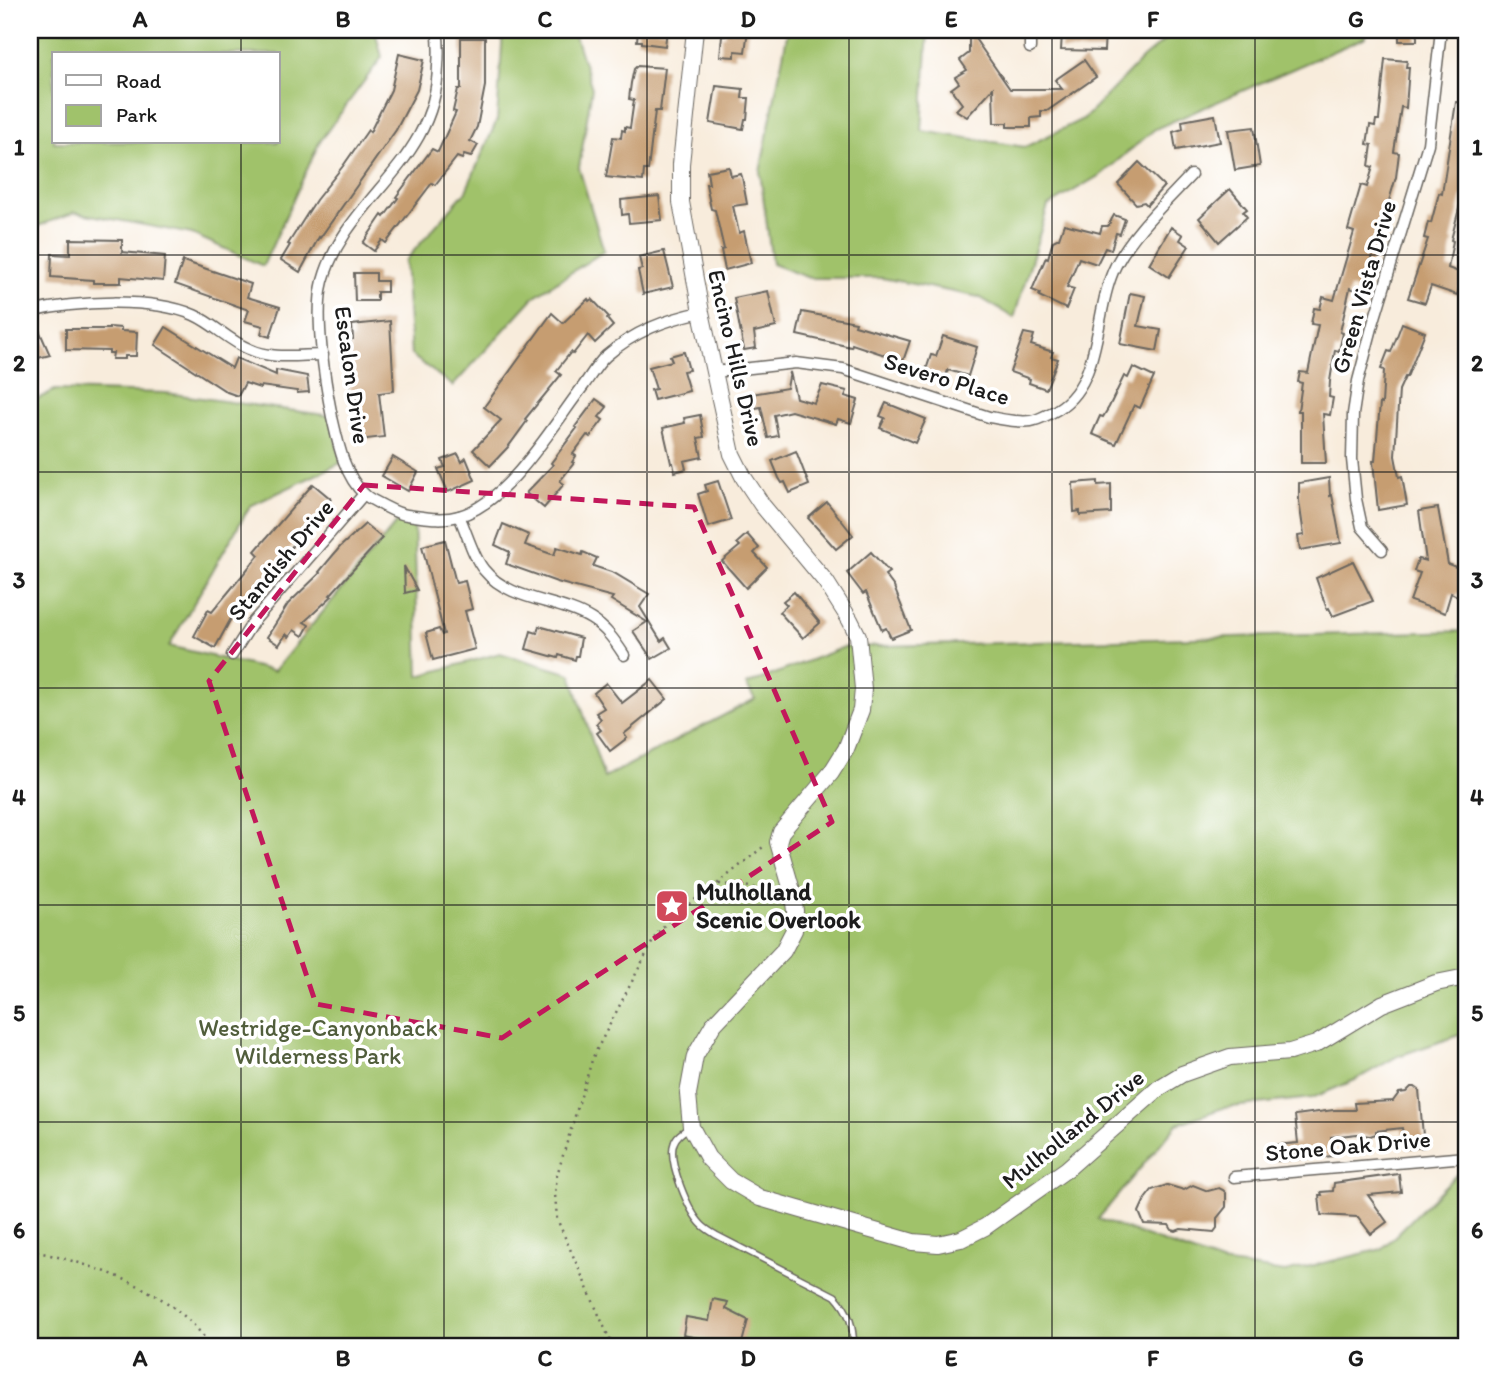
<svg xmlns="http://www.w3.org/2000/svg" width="1496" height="1377" viewBox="0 0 1496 1377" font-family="Itim,sans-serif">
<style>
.green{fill:#a0c26b;stroke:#5e6f44;stroke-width:2;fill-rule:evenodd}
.building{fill:#c69d71}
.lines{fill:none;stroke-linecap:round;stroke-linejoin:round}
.service-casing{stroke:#69655f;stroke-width:8}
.minor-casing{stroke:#69655f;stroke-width:13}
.secondary-casing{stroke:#69655f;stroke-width:18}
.path{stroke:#69655f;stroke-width:2.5;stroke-dasharray:2 5;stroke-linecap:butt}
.service{stroke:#fff;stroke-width:5}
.minor{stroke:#fff;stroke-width:10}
.secondary{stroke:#fff;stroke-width:16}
.marked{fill:none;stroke:#c2185b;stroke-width:5;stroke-dasharray:14 9;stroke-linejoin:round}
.grid{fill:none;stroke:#1c1c1c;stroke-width:2;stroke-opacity:0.55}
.labels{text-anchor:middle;stroke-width:7;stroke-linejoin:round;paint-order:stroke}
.street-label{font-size:24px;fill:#1c1c1c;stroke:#fff}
.poi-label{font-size:24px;font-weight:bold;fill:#1c1c1c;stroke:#fff;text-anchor:start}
.park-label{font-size:24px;fill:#515e3c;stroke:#fff}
.neatline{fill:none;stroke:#1c1c1c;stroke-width:2.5}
.grid-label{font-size:23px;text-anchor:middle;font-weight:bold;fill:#1c1c1c}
</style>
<rect width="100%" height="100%" fill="#fff"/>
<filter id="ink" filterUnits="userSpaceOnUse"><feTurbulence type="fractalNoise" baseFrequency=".0143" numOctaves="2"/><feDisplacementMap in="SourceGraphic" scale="14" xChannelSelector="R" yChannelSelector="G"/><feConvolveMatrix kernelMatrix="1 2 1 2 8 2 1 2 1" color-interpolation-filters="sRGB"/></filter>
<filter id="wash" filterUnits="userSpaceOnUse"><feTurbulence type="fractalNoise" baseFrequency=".00686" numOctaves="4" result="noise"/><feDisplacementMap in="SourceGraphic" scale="28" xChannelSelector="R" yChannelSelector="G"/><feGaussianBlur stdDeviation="1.57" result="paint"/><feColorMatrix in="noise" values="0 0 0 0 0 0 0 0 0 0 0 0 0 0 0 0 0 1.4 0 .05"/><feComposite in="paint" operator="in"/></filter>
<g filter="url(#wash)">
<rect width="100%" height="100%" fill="#f8ecdc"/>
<g class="green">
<path d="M30,30H375L382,57L320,141L263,266L192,234L75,212L30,229ZM54,54H278V142H54Z"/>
<polygon points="503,30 573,30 592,88 579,168 604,251 535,296 453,386 411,355 405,261 466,191 497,120"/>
<polygon points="788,30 928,30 922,131 1025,147 1085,118 1143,58 1177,30 1367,30 1366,37 1155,129 1102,174 1048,206 1014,318 979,297 882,278 809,278 772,264 760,172"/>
<polygon points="55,390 166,393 331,416 341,463 250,506 169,646 274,671 403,515 414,518 419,676 500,653 571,674 604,778 755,699 746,685 844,647 1466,631 1466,1033 1398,1056 1355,1080 1312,1098 1223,1108 1177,1124 1098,1219 1221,1263 1285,1272 1382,1249 1466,1165 1466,1347 30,1347 30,403"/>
</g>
<g id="blocks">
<g class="building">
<polygon points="638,30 667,30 665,46 642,43 642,41 637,41"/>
<polygon points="725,30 748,30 745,52 735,51 735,57 720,56 722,36 725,36"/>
<polygon points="969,30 1010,89 1062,89 1055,80 1084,60 1096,77 1047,111 1041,111 1041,117 1031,118 1031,127 1007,127 1007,123 994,123 993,88 967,117 956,110 962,104 951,89 959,83 955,77 967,70 960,60 969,53"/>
<polygon points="1068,30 1105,30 1104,51 1061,50 1062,33 1068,33"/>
<rect x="1399" y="30" width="18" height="11"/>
<polygon points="461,38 485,38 485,86 477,127 470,141 478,145 471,157 464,155 462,159 457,157 435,185 432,183 386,243 382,240 374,251 363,243 382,215 384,217 398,198 396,197 432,149 438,152 456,112 453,111 458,89 461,89"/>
<polygon points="399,54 424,60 417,90 396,130 320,238 319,237 300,272 281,260 290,245 288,244 316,200 343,166 368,130 370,132 391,90"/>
<polygon points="1385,59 1407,61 1406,67 1409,67 1406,108 1401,107 1394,152 1399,153 1396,177 1362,292 1350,288 1340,332 1343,333 1339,351 1335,350 1330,381 1329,397 1333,398 1330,415 1323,414 1326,463 1301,463 1301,411 1298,411 1302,383 1298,382 1300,372 1308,373 1318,325 1311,324 1314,308 1320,309 1323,297 1334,300 1354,232 1348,230 1361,185 1367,187 1373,167 1369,166 1372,145 1367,144 1370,125 1375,126 1376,120 1379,120"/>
<polygon points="637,66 665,68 660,111 655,111 648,170 644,170 643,181 606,177 613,137 621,138 622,130 625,131 625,127 630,128 634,100 629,99 631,83 634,69"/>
<polygon points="716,86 743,89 742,98 749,98 747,119 745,119 743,129 710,123"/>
<polygon points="1456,102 1466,103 1466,181 1451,240 1453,241 1448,268 1464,274 1457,295 1431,286 1425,303 1408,298 1428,239 1424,238 1428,222 1431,223 1439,193 1442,194"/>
<polygon points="1215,115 1220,142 1176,150 1173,132 1183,129 1182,121"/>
<polygon points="1254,127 1260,166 1235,170 1228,130"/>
<polygon points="1139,162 1164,186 1147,205 1144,202 1136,204 1118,184"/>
<polygon points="729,167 731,176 741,174 742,177 747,204 733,206 739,233 744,231 751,263 725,270 721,250 724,249 715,210 711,209 706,184 709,184 707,171"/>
<polygon points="1230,189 1247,209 1243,212 1247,217 1219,242 1199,218"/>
<polygon points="659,196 662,220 629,223 628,214 622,215 621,200"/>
<polygon points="1114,215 1125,219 1120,234 1116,233 1111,250 1105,248 1097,264 1079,258 1067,287 1074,289 1066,309 1039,296 1040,293 1032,290 1046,257 1048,258 1053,241 1059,238 1064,224 1100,233 1102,226 1108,226"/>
<polygon points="1171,227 1183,235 1180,240 1189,246 1169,277 1149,264"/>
<polygon points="70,239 122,240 122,252 165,256 163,281 121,277 121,283 93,283 93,280 51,277 52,254 70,255"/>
<polygon points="664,251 673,287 643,294 638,270 642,269 639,257"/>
<polygon points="183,261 251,284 247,297 280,307 270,337 261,334 263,326 245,321 249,310 175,284"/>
<polygon points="354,273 376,273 376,281 387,281 387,292 377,292 377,301 355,301"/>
<polygon points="768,291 776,327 754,332 756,348 744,350 734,298"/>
<polygon points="1130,293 1145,296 1138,326 1161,330 1157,351 1120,344"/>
<polygon points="588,299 589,301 592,299 609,317 607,319 613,326 595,343 588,335 573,354 571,352 556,371 561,375 525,419 527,421 508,447 490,466 473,450 501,420 484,407 552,313 563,323"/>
<polygon points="802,312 856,322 855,325 910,341 903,361 852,344 851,347 797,335"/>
<polygon points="390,321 394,391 379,393 384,437 359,440 356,395 351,395 348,367 352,367 350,339 353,339 352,325"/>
<polygon points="1402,323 1425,332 1407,377 1405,377 1399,390 1395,456 1399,477 1402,476 1407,505 1378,510 1373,461 1375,461 1380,403 1382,404 1384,370 1381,369 1388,351 1391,352"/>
<polygon points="109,327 121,328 121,331 137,332 136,356 125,356 125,359 112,359 113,353 109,353 109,351 66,350 66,329 109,329"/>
<polygon points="166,327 232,368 236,358 276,375 276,370 307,376 309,392 297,393 297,391 261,386 260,388 245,383 238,396 227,392 155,345"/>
<polygon points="39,330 50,355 30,360 30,334"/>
<polygon points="1024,333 1034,335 1031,345 1053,352 1051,357 1058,359 1046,389 1029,383 1030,379 1010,372"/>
<polygon points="943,336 977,347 968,376 948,370 946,376 926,370 931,355 936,356"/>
<polygon points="684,352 689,370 683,371 689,391 654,400 651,390 656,389 649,367 672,361 670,356"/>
<polygon points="1133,367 1154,377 1140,408 1134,405 1116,444 1092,434 1100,416 1103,417 1109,407 1124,376 1128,378"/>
<polygon points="790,372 796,398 814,403 822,385 847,391 845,396 858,400 851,423 838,419 836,424 791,411 774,415 778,436 768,438 761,407 755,408 752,394 787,388"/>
<polygon points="596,399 607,407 599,417 603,420 590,437 587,435 573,454 576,456 572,462 574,463 560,481 564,484 544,508 526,493 553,465 551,463 577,428 575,427"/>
<polygon points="886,403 926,419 915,443 880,428 885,418 880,416"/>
<polygon points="700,415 704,437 698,438 702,457 684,461 686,469 675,472 673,463 671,463 663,428 685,423 684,418"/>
<polygon points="796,451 809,485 790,493 785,482 782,483 779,478 772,461"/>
<polygon points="458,454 462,462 466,458 475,480 448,492 438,469 445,467 442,460"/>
<polygon points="393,457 418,472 408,491 382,476"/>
<polygon points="1329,478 1330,496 1332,495 1341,543 1300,550 1298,536 1304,535 1299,501 1299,483"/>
<polygon points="718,481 731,520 708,527 698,494 707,491 705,485"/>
<polygon points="1098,481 1098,485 1111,484 1111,513 1080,515 1080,511 1074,512 1073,483"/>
<polygon points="313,484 331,499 283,557 286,560 238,616 234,613 215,648 194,636 208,610 212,612 231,589 259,555 255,551"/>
<polygon points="827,502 853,535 836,549 808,518"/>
<polygon points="1438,508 1448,564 1466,571 1466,582 1462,594 1458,593 1457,596 1451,593 1445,613 1410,601 1420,573 1414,571 1418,559 1426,561 1419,511"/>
<polygon points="365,524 382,538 330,595 332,596 304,622 309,625 303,636 294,630 289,637 286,634 279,645 267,637 288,604 320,573 319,572 340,547"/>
<polygon points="503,524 529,535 525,545 554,555 557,547 582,555 583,552 597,558 593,566 614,573 649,594 640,607 661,641 665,638 671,648 652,659 633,631 647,622 611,600 613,597 557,582 506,564 510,552 495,545"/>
<polygon points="747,534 759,548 754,553 767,567 746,588 722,561 740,546 737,543"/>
<polygon points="445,540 456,583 465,581 472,609 465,611 475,649 433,660 426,633 439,629 442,635 444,634 422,546"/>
<polygon points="871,552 889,572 885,575 894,587 911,630 891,638 886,628 882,630 866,592 863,594 847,573"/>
<polygon points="1353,561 1373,601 1333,616 1329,608 1327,609 1316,578"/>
<polygon points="404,566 417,590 405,593"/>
<polygon points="794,592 820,623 803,638 779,612 787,605 783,601"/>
<polygon points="539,626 581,638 578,656 576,656 575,660 559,655 558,658 526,649 531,631 537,633"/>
<polygon points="652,680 667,699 624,734 627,738 610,751 597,733 601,730 596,724 601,719 596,713 604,708 594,693 606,683 622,703"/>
<polygon points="1411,1087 1415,1087 1419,1090 1424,1147 1406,1149 1402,1128 1376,1131 1376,1134 1370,1136 1357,1134 1331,1137 1333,1156 1277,1161 1276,1145 1298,1143 1295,1115 1334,1110 1355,1110 1354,1103 1393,1101 1399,1093 1406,1092"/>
<polygon points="1399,1174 1401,1192 1368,1195 1387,1222 1371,1234 1358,1217 1321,1215 1319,1195 1322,1195 1321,1192 1333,1191 1334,1183"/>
<polygon points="1167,1185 1184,1190 1193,1185 1208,1191 1219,1188 1223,1190 1226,1193 1226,1207 1217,1218 1217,1228 1214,1232 1181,1229 1176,1231 1172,1230 1169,1225 1144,1224 1139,1212 1145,1199 1152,1190"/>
<polygon points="713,1299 728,1302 726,1309 748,1320 742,1343 738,1346 683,1335 686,1317 709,1321"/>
</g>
</g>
</g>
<g filter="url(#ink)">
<use href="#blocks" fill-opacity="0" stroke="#69655f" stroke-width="2"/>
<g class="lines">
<g class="service-casing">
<path id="service" d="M689,1128C682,1132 676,1136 674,1143C667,1161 689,1212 702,1225C706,1229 711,1232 716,1235L835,1296C850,1312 853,1326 854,1347"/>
</g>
<g class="minor-casing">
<g id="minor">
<path d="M437,30C439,42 439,54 438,66C436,164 346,197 323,281C314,315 325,382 332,417C338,443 344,475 364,494C369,499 377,502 382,505C390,509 398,514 407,515C424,517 441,521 459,516C508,503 553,425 584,385C591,375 598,363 606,356C635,331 665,320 701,312"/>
<polyline points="1030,30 1030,48"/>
<path d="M30,312C75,301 151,297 194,315C214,324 229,341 249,349C272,360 299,355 323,355"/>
<path d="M714,372L796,363L843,369L989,417C1002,419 1017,423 1031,421C1038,420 1045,416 1051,413C1105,387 1092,312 1116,265C1134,231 1165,203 1191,175"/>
<path d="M459,516C467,533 473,557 484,570C510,602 559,599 591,619C606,628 615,641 624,655"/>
<polyline points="1382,550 1362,527 1356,499 1352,459 1353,414 1358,381 1373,324 1428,144 1441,30"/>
<polyline points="232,655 253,622 364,494"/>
<polyline points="1234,1177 1466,1157"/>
</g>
</g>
<g class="secondary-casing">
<polyline id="secondary" points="695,30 681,164 681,202 701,312 732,454 744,478 762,505 826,582 850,620 858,636 863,689 861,710 846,749 831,773 781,832 778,842 793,894 795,911 794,930 783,951 713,1025 695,1056 688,1094 691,1127 708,1158 731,1181 760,1198 913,1242 938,1244 961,1239 985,1227 1067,1169 1159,1088 1182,1074 1230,1057 1290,1052 1316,1044 1382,1004 1436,983 1466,977"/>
</g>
<g class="path">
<path d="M719,884C740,885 758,887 777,895"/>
<path d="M30,1250C94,1265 173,1288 211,1347"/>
<polyline points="613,1347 557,1219 555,1194 557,1175 593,1057 656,935 672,916 717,884 763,847"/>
</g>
<use href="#service" class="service"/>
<use href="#minor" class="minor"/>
<use href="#secondary" class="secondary"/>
</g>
</g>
<path class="marked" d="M364,485L694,507L832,822L502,1038L316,1004L209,681Z"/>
<path class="grid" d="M241,30V54M444,30V1347M647,30V1347M849,30V1347M1052,30V1347M1255,30V1347M241,142V1347M30,255H1466M30,472H1466M30,688H1466M30,905H1466M30,1122H1466"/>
<defs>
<g id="sight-square" transform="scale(1.75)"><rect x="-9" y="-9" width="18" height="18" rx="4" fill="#d1495b" stroke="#fff"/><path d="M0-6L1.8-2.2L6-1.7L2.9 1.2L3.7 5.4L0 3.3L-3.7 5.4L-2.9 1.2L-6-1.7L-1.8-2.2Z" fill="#fff"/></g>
</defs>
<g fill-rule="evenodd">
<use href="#sight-square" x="672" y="906"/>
</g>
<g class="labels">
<g class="street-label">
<text transform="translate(1364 287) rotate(-74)" y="8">Green Vista Drive</text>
<text transform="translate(736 358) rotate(77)" y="8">Encino Hills Drive</text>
<text transform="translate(352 375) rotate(82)" y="8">Escalon Drive</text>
<text transform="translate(947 379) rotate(17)" y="8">Severo Place</text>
<text transform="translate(281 560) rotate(-50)" y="8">Standish Drive</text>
<text transform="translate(1073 1129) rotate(-39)" y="8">Mulholland Drive</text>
<text transform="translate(1348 1146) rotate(-5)" y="8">Stone Oak Drive</text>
</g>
<g class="poi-label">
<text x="696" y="900">Mulholland<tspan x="696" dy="28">Scenic Overlook</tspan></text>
</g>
<g class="park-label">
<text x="318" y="1036">Westridge-Canyonback<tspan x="318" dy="28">Wilderness Park</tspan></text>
</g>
</g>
<rect width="1496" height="1377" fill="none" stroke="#fff" stroke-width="77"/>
<rect x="52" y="52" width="228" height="91" fill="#ffffff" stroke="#a4a4a4" stroke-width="2"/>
<rect x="66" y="75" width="35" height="10" fill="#ffffff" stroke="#a4a4a4" stroke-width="2"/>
<text x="116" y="88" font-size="21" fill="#1c1c1c">Road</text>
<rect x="66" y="105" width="35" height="21" fill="#a0c26b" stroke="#a4a4a4" stroke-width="2"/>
<text x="116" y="122" font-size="21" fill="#1c1c1c">Park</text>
<rect x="38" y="38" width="1420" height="1300" class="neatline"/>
<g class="grid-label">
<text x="140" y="27">A</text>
<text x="343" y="27">B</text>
<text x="545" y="27">C</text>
<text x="748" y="27">D</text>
<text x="951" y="27">E</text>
<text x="1153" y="27">F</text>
<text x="1356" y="27">G</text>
<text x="19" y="155">1</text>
<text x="1477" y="155">1</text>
<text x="19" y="371">2</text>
<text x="1477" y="371">2</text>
<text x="19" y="588">3</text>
<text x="1477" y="588">3</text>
<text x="19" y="805">4</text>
<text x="1477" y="805">4</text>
<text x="19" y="1021">5</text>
<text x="1477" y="1021">5</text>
<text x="19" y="1238">6</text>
<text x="1477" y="1238">6</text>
<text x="140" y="1366">A</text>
<text x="343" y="1366">B</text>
<text x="545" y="1366">C</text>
<text x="748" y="1366">D</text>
<text x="951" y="1366">E</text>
<text x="1153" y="1366">F</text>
<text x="1356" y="1366">G</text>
</g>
</svg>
